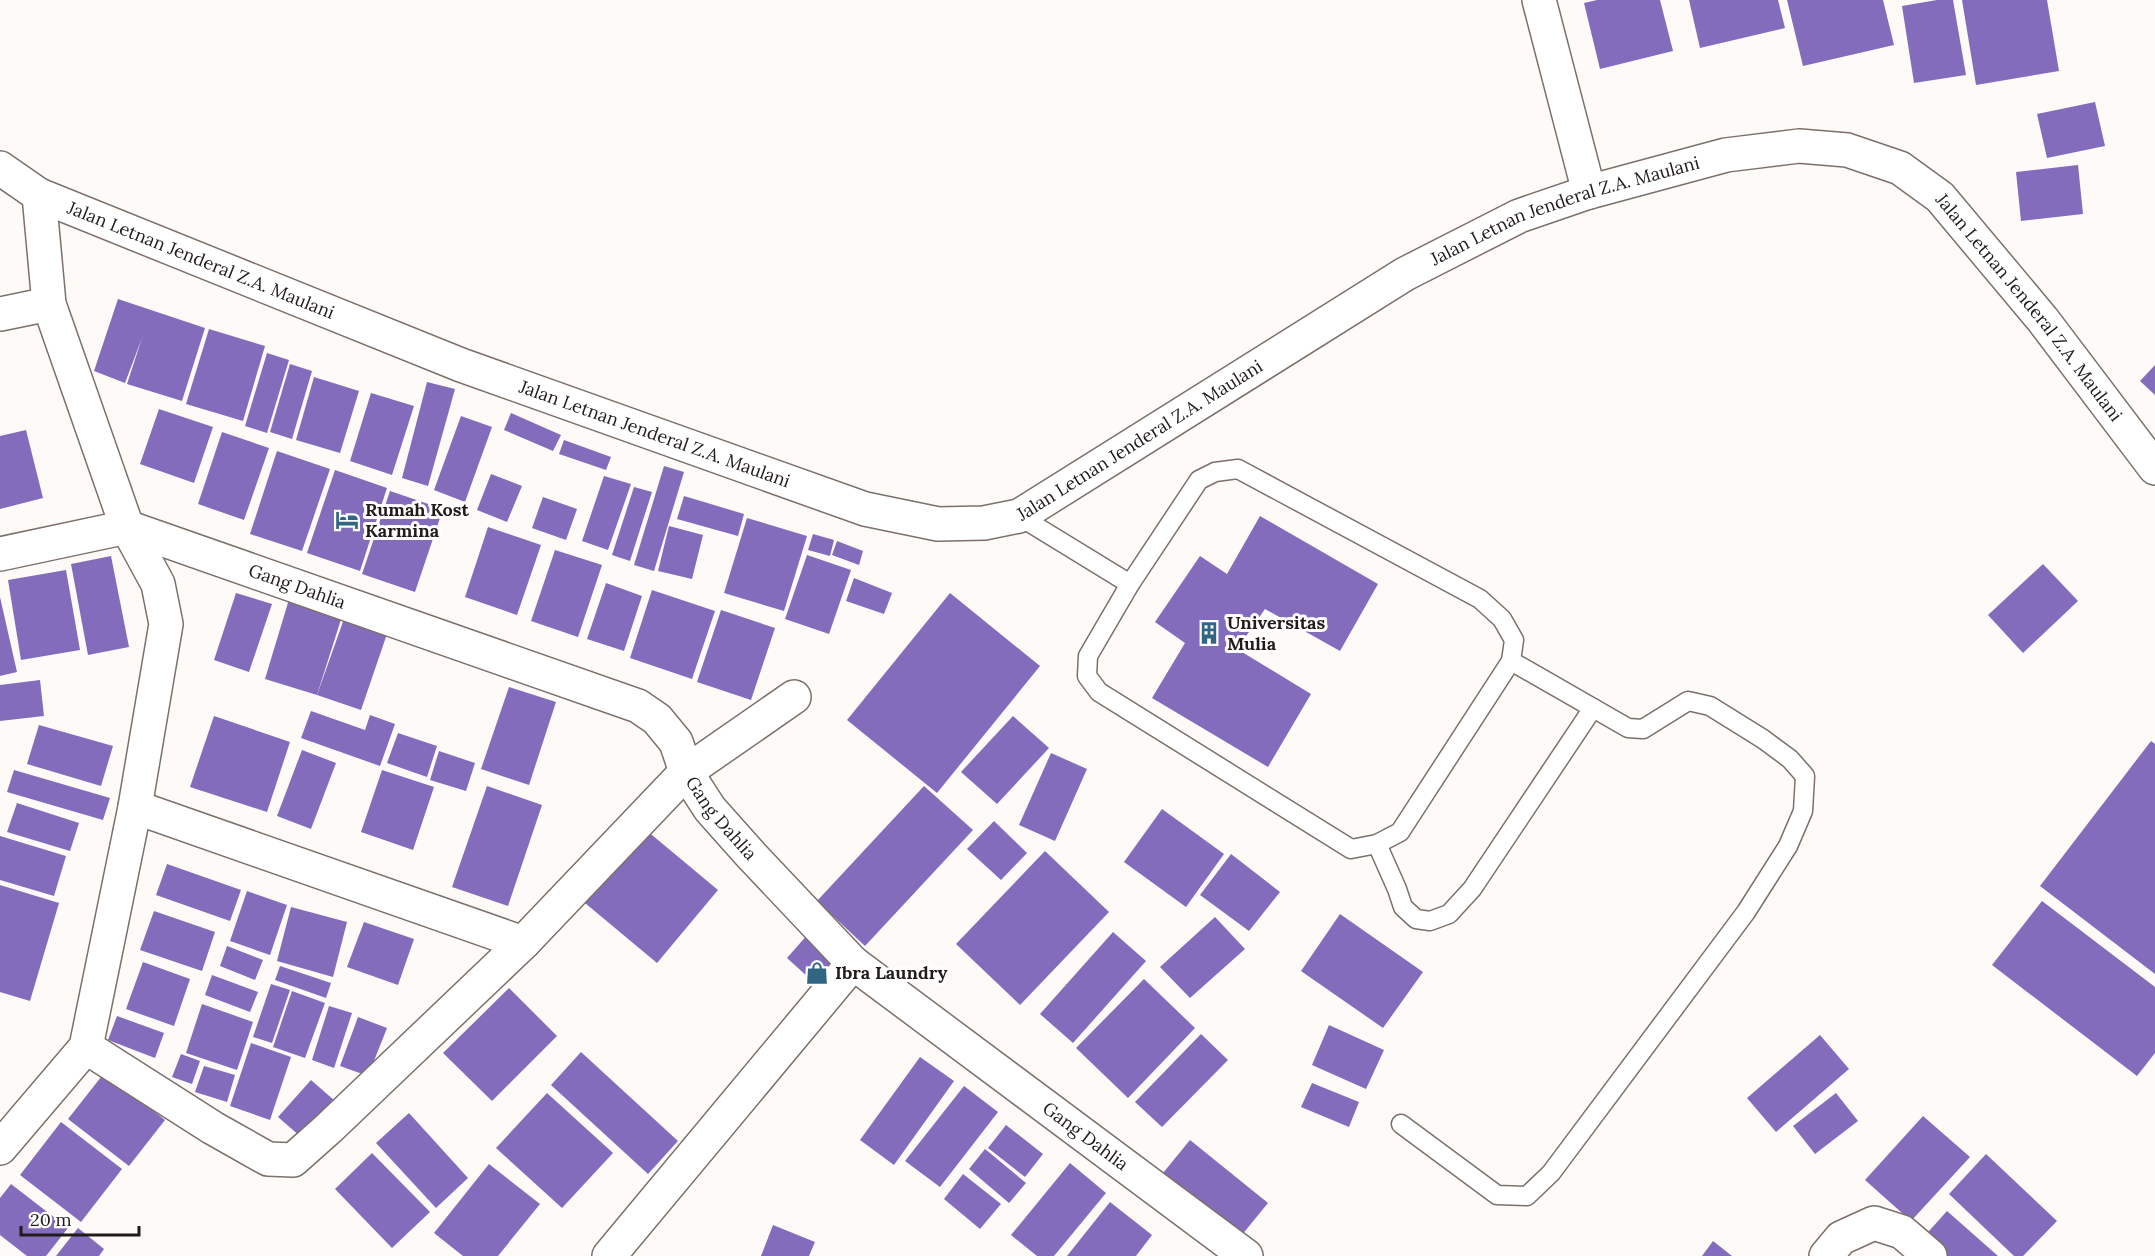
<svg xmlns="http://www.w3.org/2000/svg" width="2155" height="1256" viewBox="0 0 2155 1256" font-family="Lora,serif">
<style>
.building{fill:#836cbc}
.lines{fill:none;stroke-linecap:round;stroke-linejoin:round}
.service-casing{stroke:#7d706a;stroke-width:21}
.minor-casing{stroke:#7d706a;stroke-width:36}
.tertiary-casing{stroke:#7d706a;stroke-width:36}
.service{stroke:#fff;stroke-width:18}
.minor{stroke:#fff;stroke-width:33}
.tertiary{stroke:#fff;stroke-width:33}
.labels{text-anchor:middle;stroke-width:6;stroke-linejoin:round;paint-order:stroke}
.street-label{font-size:18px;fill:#211c1a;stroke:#fff}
.poi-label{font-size:18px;font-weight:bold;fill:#211c1a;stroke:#fff;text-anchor:start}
</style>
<rect width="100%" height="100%" fill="#fdfaf8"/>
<g class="building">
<polygon points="1597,0 1660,0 1673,51 1600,69 1584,3"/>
<polygon points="1689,0 1778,0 1785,28 1700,48"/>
<polygon points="1787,0 1883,0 1894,45 1803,66"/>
<polygon points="1937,0 1953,0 1966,75 1914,83 1902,6"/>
<polygon points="1962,0 2047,0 2059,71 1976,85"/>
<polygon points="2095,102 2105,146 2047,158 2037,114"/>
<polygon points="2078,165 2083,214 2021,221 2016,172"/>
<polygon points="118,299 205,328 182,401 127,384 142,338 125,383 94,371"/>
<polygon points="209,329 265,346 243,421 186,404"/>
<polygon points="267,353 289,360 267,433 245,426"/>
<polygon points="290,364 312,371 292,439 270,432"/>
<polygon points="2155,365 2155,395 2140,381"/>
<polygon points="314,377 359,391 340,453 296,440"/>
<polygon points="427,382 455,389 428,486 402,478"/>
<polygon points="371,393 414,406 392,475 350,461"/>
<polygon points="159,409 213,427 194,483 140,464"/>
<polygon points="511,413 561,435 553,451 504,430"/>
<polygon points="461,416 492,427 465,502 434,490"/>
<polygon points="26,430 43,498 0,509 0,436"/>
<polygon points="222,432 269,448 244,520 198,504"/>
<polygon points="564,440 611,457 606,470 559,454"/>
<polygon points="277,451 330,469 302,551 250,534"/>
<polygon points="664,466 684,472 654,571 634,565"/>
<polygon points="335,470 387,488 360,571 307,553"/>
<polygon points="491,474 522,486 507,522 477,510"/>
<polygon points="604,476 631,484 608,550 582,541"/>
<polygon points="634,487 652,492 630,561 612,555"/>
<polygon points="390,491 443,509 415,592 362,574"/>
<polygon points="684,496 744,514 738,536 677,519"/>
<polygon points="543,497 577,509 566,540 532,528"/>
<polygon points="1260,516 1378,584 1340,651 1265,609 1237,649 1311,694 1268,767 1152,698 1185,643 1155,622 1200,556 1227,574"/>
<polygon points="747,518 807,536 784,611 724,593"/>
<polygon points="669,526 703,535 692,579 658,571"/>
<polygon points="488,527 541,545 517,615 465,597"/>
<polygon points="813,534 834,540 830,556 808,550"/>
<polygon points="837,541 863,551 859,565 832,555"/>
<polygon points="555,550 602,565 578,637 531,621"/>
<polygon points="807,555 851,570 829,634 785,619"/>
<polygon points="111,556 129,647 88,655 71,564"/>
<polygon points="2043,564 2078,601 2023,653 1988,615"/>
<polygon points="66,570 80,650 21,660 8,580"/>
<polygon points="854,578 892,593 884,614 846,601"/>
<polygon points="606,583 642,596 624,651 587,639"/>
<polygon points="652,590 715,611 692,679 630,658"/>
<polygon points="236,593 272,604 249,672 214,660"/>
<polygon points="950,593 1040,666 937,793 847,720"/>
<polygon points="290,596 343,613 317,695 265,679"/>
<polygon points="0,597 17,672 0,676"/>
<polygon points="721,610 775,628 751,700 697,682"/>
<polygon points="345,616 388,631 361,710 317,695"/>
<polygon points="40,680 44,716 0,721 0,685"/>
<polygon points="509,687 556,702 529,785 481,769"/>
<polygon points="311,711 365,730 370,715 395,724 380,766 301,738"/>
<polygon points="214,716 290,742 267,812 190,787"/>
<polygon points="1013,716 1049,748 997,804 961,772"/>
<polygon points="39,725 113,746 101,786 27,764"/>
<polygon points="398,733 437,746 427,777 387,763"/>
<polygon points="2151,741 2155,744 2155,974 2040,886"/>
<polygon points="302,750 336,763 311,829 277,816"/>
<polygon points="439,751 475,763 466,791 430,780"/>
<polygon points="1051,753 1087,769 1055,841 1019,825"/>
<polygon points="14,770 110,798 103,820 7,792"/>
<polygon points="382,770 434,787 413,850 361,832"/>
<polygon points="487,786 542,805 508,906 452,887"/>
<polygon points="924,786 973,830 865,946 817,901"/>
<polygon points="17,803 79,823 70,851 7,832"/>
<polygon points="1162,809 1224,854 1186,907 1124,862"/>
<polygon points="994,821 1027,853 1001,880 967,849"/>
<polygon points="640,825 718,890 657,963 579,898"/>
<polygon points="0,836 66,856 54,896 0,880"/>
<polygon points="1045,851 1109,912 1020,1005 956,944"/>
<polygon points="1231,854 1280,892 1249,931 1200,895"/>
<polygon points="167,864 241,890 230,921 156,895"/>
<polygon points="0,885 59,903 30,1001 0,992"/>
<polygon points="247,891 287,905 270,955 230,941"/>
<polygon points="2042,901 2155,987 2155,1053 2137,1076 1992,965"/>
<polygon points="291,907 347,922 333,977 277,961"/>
<polygon points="154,911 215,932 202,971 140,950"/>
<polygon points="1340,914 1423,972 1383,1028 1301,971"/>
<polygon points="1215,917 1245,949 1190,998 1160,967"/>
<polygon points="364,922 414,939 398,985 347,967"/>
<polygon points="1113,932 1146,961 1073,1043 1040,1014"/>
<polygon points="809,933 842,960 819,987 787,958"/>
<polygon points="227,946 263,960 255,980 220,966"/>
<polygon points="143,962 190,979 174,1026 126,1009"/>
<polygon points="280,966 331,983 326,998 275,980"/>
<polygon points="212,975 258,992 250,1012 205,995"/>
<polygon points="1144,979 1195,1028 1128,1098 1076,1048"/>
<polygon points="271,984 290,990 272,1043 253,1037"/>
<polygon points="509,988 557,1036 492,1101 443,1053"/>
<polygon points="292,991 325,1003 305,1058 273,1047"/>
<polygon points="202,1004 253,1022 237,1070 186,1053"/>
<polygon points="329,1006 352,1013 334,1068 312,1060"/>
<polygon points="117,1016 164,1033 155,1058 108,1040"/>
<polygon points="358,1017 387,1028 368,1076 340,1066"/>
<polygon points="1329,1025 1384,1050 1366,1089 1312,1065"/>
<polygon points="1201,1034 1228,1060 1162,1127 1135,1102"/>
<polygon points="1820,1035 1849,1069 1776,1132 1747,1098"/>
<polygon points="251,1043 291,1057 270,1120 230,1106"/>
<polygon points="581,1052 678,1141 648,1174 551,1085"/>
<polygon points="181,1054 200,1061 192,1084 172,1077"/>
<polygon points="920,1057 954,1081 894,1165 860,1140"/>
<polygon points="204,1066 235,1075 227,1102 195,1092"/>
<polygon points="105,1072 165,1120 129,1166 68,1119"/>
<polygon points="311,1080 335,1101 301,1137 278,1117"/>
<polygon points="1312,1083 1359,1102 1349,1127 1301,1107"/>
<polygon points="964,1086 998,1112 940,1187 905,1161"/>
<polygon points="547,1093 613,1153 562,1208 496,1148"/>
<polygon points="1836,1093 1858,1121 1815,1154 1793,1126"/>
<polygon points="409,1113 468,1178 436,1208 376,1143"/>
<polygon points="1923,1116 1970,1157 1911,1221 1865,1180"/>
<polygon points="61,1122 122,1169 81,1222 20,1175"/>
<polygon points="1006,1125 1043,1154 1025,1177 988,1148"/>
<polygon points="1190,1140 1268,1203 1241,1236 1163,1173"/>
<polygon points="985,1149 1026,1183 1009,1203 969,1169"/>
<polygon points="372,1153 430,1212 392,1248 335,1189"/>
<polygon points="1986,1154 2057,1221 2023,1256 2014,1256 1949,1194"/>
<polygon points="1070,1163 1106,1193 1054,1256 1037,1256 1011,1235"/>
<polygon points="489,1164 540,1204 498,1256 463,1256 434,1233"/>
<polygon points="963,1174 1001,1204 980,1229 944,1199"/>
<polygon points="11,1184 68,1228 46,1256 27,1256 0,1235 0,1198"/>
<polygon points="1110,1202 1152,1235 1136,1256 1067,1256"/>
<polygon points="1947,1211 1998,1256 1939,1256 1921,1240"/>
<polygon points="773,1225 815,1242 809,1256 761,1256"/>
<polygon points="78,1228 104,1249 99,1256 56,1256"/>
<polygon points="1713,1241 1732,1256 1702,1256"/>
</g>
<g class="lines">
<g class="service-casing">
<g id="service">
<polygon points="1238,469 1480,599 1502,619 1514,640 1511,661 1400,832 1377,844 1351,849 1099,692 1087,676 1088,656 1130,584 1199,480 1215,472"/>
<polyline points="1019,516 1130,584"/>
<polyline points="1377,844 1397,889 1403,907 1416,919 1430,921 1449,914 1472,889 1593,708"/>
<polyline points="1401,1124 1497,1195 1527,1196 1551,1173 1746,912 1788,846 1803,811 1805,776 1790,759 1763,739 1710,706 1688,701 1643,729 1628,728 1511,661"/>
</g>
</g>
<g class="minor-casing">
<g id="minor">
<polyline points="1539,0 1589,192"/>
<polyline points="0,314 49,304"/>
<path id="s1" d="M0,554L127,527L638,706L657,719L676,742L686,772L710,809L751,855L853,963L1246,1256"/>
<polyline points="135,807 523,943"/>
<polyline points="86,1047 213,1128 268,1159 293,1160 329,1128 523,943 686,772 794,697"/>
<polyline points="0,1148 86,1047 135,807 166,624 158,584 127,527 49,304 39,195"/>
<polyline points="609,1256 853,963"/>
<polyline points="1826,1256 1841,1238 1874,1223 1902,1232 1930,1256"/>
</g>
</g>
<g class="tertiary-casing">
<g id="tertiary">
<path id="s2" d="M0,168L39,195L461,365L865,509L938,524L984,523L1019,516L1405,274L1519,216L1589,192L1726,155L1799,146L1847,150L1900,168L1940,197L2043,320L2155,468"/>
</g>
</g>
<use href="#service" class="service"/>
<use href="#minor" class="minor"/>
<use href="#tertiary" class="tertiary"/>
</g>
<defs>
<g id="hotel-bare" transform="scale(1.8)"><path d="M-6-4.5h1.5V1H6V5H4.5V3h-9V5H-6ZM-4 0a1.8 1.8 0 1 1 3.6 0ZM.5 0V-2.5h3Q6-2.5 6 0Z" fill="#316582" stroke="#fff" stroke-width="2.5" paint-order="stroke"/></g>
<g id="building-bare" transform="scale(1.8)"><path d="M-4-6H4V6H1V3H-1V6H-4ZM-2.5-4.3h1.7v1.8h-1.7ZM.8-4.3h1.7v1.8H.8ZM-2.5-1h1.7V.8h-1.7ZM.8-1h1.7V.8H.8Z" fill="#316582" stroke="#fff" stroke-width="2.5" paint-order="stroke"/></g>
<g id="shop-bare" transform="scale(1.8)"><path d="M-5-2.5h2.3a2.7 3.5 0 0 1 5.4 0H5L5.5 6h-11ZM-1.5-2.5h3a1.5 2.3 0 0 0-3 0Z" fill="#316582" stroke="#fff" stroke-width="2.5" paint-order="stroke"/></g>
</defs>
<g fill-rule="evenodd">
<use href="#hotel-bare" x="347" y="520"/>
<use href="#building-bare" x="1209" y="633"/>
<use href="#shop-bare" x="817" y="973"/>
</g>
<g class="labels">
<g class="street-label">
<text dy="6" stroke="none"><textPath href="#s2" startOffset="1716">Jalan Letnan Jenderal Z.A. Maulani</textPath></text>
<text dy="6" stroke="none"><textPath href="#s2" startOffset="222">Jalan Letnan Jenderal Z.A. Maulani</textPath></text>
<text dy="6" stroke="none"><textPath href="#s2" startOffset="2256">Jalan Letnan Jenderal Z.A. Maulani</textPath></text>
<text dy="6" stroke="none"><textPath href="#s2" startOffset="708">Jalan Letnan Jenderal Z.A. Maulani</textPath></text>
<text dy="6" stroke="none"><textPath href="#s2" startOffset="1230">Jalan Letnan Jenderal Z.A. Maulani</textPath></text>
<text dy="6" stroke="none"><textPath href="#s1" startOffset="310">Gang Dahlia</textPath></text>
<text dy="6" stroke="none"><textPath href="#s1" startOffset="814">Gang Dahlia</textPath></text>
<text dy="6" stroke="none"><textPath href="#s1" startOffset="1300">Gang Dahlia</textPath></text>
</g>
<g class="poi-label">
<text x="365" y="516">Rumah Kost<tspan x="365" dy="21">Karmina</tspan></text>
<text x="1227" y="629">Universitas<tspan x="1227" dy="21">Mulia</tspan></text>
<text x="835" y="979">Ibra Laundry</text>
</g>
</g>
<path d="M21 1226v9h118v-9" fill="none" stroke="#211c1a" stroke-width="3"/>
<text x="30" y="1226" font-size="18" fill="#211c1a" stroke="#ffffff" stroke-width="4.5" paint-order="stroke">20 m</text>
</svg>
